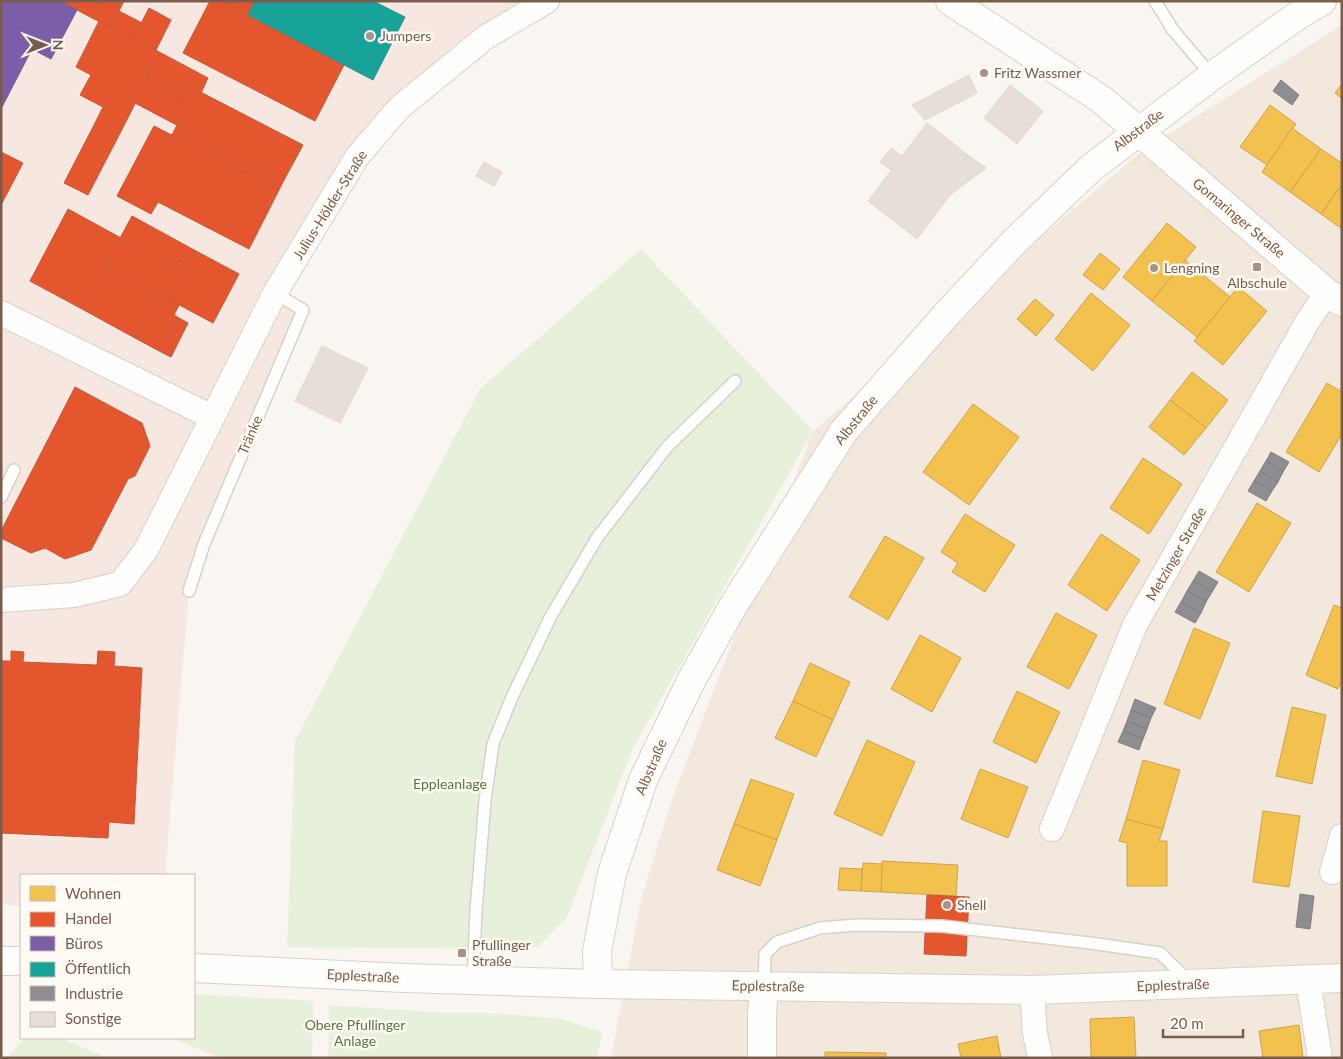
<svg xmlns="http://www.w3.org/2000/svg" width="1343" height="1059" viewBox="0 0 1343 1059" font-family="Lato,sans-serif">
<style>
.residential{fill:#f2e8de}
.commercial{fill:#f6e8e1}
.green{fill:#e7f0db}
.homes{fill:#f2c14e;stroke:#cea34e}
.shops{fill:#e4572e;stroke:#c45837}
.offices{fill:#7b5ea7;stroke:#7b5d8c}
.public{fill:#17a398;stroke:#358e82}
.industry{fill:#8d8d92;stroke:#877e7d}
.building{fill:#e6ded7;stroke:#e2d8d2}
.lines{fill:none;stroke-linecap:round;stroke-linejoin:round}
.service-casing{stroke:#d7d1cb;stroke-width:14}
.minor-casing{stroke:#d7d1cb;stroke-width:26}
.tertiary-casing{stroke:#d7d1cb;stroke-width:30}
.service{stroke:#fefefd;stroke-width:11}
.minor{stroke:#fefefd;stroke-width:24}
.tertiary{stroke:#fefefd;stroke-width:28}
.poi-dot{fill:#a69286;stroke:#fffaf3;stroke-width:2}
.labels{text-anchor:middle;stroke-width:5;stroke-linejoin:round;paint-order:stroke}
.poi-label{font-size:14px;fill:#7a5c4d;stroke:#fffaf3;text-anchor:start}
.street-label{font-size:14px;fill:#7a5c4d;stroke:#fffaf3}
.park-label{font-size:14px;fill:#537a41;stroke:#fffaf3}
</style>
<rect width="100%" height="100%" fill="#f9f5f0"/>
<polygon class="residential" points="1342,25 1342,1058 611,1058 641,900 671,802 813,431 1143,150"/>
<polygon class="commercial" points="1,1 547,1 399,108 275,293 303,310 189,591 165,875 21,875 21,906 1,904"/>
<g class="green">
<polygon points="641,249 813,431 632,750 567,917 539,946 524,949 287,947 295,741 480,389"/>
<polygon points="194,994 313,1001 312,1058 221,1058 171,1038 194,1038"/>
<polygon points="329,1005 447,1013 483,1013 558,1018 602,1032 597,1058 328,1058"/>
<polygon points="24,1038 60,1038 108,1058 8,1058"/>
</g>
<g class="homes">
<polygon points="1342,84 1342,99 1335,93"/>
<polygon points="1270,105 1296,124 1267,165 1240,147"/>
<polygon points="1292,128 1321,149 1290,192 1262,172"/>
<polygon points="1321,149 1342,163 1342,184 1321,214 1290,192"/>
<polygon points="1342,184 1342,229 1321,214"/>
<polygon points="1167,223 1196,247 1152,301 1123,277"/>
<polygon points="1100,253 1120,269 1103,290 1083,275"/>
<polygon points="1185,260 1230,297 1197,337 1152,301"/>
<polygon points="1238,287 1267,311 1223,365 1194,341"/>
<polygon points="1091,293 1130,325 1093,371 1055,339"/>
<polygon points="1035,299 1054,315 1036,336 1017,319"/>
<polygon points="1192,372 1228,400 1206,428 1170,400"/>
<polygon points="1327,383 1342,392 1342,434 1319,472 1286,452"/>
<polygon points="1170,400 1206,428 1184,455 1149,427"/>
<polygon points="973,404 1019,437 969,505 923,472"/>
<polygon points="1143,458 1182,484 1149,534 1110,508"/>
<polygon points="1257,503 1291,523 1249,592 1216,572"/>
<polygon points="965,514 1015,545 985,592 952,572 958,563 941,552"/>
<polygon points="1101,534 1140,560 1107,611 1068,585"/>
<polygon points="885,536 924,558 888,620 849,597"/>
<polygon points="1334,605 1342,608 1342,680 1338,689 1306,675"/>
<polygon points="1056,613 1097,635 1069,689 1027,667"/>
<polygon points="1194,628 1230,643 1200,719 1164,704"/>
<polygon points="920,635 961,658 932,712 891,689"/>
<polygon points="810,663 850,682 833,720 793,701"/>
<polygon points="1017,691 1060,712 1036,763 993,742"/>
<polygon points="793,701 833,720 816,757 775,738"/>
<polygon points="1292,707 1326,715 1312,784 1276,776"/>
<polygon points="867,740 915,762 882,836 834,814"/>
<polygon points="1143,760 1180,770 1163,829 1126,819"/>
<polygon points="980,769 1028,787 1008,838 961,819"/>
<polygon points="751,779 794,794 777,840 734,824"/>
<polygon points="1263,811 1300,816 1289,887 1253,882"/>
<polygon points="1126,819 1163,829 1159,841 1167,841 1167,886 1127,886 1127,843 1119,841"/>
<polygon points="734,824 777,840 760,886 717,870"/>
<polygon points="882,861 958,865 956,896 881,892"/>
<polygon points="863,863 882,864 881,892 861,891"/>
<polygon points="840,868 862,869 861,891 838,890"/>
<polygon points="1134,1017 1136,1058 1091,1058 1090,1019"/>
<polygon points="1299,1025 1303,1058 1263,1058 1259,1031"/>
<polygon points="997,1036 1001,1058 961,1058 958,1044"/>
<polygon points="825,1052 886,1053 886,1058 825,1058"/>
</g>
<g class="shops">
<polygon points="60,1 103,1 94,19"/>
<polygon points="103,1 124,1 111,27 94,19"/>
<polygon points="210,1 221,1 344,65 315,121 183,53"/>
<polygon points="221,1 255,1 248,15"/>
<polygon points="149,8 171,20 156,50 133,39"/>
<polygon points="119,11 142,23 133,39 111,27"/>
<polygon points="99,21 161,53 117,139 93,127 103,107 80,95 91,75 76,67"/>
<polygon points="161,53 208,78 201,93 185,84 179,95 147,79"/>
<polygon points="147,79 179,95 167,120 135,103"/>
<polygon points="185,84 303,145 284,180 167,120"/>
<polygon points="177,125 284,180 279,190 172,135"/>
<polygon points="154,126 279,190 249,249 158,202 151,214 117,196"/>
<polygon points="93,127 117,139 88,195 64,183"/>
<polygon points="1,152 23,163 1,205"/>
<polygon points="68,209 121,238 82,309 30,281"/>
<polygon points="132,216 196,251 189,265 179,260 174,270 119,240"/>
<polygon points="119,240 174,270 179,260 189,265 169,302 105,268"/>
<polygon points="196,251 239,274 213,323 170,300"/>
<polygon points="105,268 157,296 135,338 82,309"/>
<polygon points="157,296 169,302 170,300 179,305 174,315 179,318 161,352 135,338"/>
<polygon points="179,318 188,323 171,357 161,352"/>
<polygon points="75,387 142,423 150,446 135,476 128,479 91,550 65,559 45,548 31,553 1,538 1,531"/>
<polygon points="11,651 24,652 23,662 97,665 98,651 115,652 114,666 142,668 134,824 109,822 108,838 1,833 1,661 11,661"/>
<polygon points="927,895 969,897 966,956 924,954"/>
</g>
<polygon class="offices" points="1,1 60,1 77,10 51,59 32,49 1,109"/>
<polygon class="public" points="255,1 373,1 405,17 373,80 248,15"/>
<g class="industry">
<polygon points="1281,80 1299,95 1292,105 1273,91"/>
<polygon points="1271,452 1289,462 1283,472 1266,461"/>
<polygon points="1266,461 1283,472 1278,482 1260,471"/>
<polygon points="1260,471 1278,482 1272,491 1254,481"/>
<polygon points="1254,481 1272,491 1266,501 1248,491"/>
<polygon points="1199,571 1218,582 1212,592 1193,581"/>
<polygon points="1193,581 1212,592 1206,602 1187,591"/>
<polygon points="1187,591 1206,602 1201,613 1181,602"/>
<polygon points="1181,602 1201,613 1195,623 1175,612"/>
<polygon points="1135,699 1156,708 1151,718 1131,710"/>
<polygon points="1131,710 1151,718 1147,729 1127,721"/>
<polygon points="1127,721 1147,729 1143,739 1123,731"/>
<polygon points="1123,731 1143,739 1139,750 1118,742"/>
<polygon points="1300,894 1314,896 1310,929 1296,927"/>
</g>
<g class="building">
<polygon points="969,75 977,93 925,120 912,105"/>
<polygon points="1010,85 1043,111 1017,144 984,118"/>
<polygon points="927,123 968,155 943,188 902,156"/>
<polygon points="891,148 902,156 891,170 880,162"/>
<polygon points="968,155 986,168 951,194 943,188"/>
<polygon points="902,156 951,194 917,239 868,201"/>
<polygon points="484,162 502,172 494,186 476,176"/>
<polygon points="322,346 368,368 340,423 295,401"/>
</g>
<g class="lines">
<g class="service-casing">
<g id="service">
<polyline points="1155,1 1173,30 1212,76"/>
<polyline points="1,497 14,470"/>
<polyline points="189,591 204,544 303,310 275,293"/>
<polyline points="473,980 476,911 485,800 493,744 512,697 551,616 597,538 667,447 735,381"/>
<polyline points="764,986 765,954 777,942 820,928 857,925 942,926 1090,943 1160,953 1189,981"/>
</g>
</g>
<g class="minor-casing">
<g id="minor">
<polyline points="1,313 212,417"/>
<polyline points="1,600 74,595 120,584 146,550 275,293 357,157 399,108 486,37 547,1"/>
<polyline points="1052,829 1135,625 1309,319 1327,293"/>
<polyline points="1332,872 1342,836"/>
<polyline points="1308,980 1320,1058"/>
<polyline points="1032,990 1035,1033 1040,1058"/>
</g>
</g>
<g class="tertiary-casing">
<g id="tertiary">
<polyline points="950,1 1102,100 1327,293 1342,302"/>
<polyline points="1,961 21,961"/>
<polyline points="194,968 404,978 598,984 1032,990 1342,978"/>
<polyline points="598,984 597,951 612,873 643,780 692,679 733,606 844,431 945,316 1013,243 1091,168 1212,76 1297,16 1322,1"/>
<polyline points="762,1058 762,1015 764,986"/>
</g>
</g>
<use href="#service" class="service"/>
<use href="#minor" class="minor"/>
<use href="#tertiary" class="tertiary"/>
</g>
<g class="poi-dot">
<circle cx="370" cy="36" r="5"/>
<circle cx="984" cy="73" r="5"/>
<rect x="1252" y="262" width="10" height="10" rx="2.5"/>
<circle cx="1154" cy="268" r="5"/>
<circle cx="947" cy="905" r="5"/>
<rect x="457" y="948" width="10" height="10" rx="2.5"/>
</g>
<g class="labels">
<g class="poi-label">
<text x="380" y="41">Jumpers</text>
<text x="994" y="78">Fritz Wassmer</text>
<text x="1164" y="273">Lengning</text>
<text x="1257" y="288" text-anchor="middle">Albschule</text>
<text x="957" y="910">Shell</text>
<text x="472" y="950">Pfullinger<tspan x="472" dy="16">Straße</tspan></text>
</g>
<g class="street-label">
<text transform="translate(1138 130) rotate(-37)" y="5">Albstraße</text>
<text transform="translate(330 205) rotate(-58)" y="5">Julius-Hölder-Straße</text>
<text transform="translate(1239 218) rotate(40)" y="5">Gomaringer Straße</text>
<text transform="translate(856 420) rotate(-51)" y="5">Albstraße</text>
<text transform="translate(250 435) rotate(-67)" y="5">Tränke</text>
<text transform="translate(1176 554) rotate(-60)" y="5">Metzinger Straße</text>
<text transform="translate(651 767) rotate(-67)" y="5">Albstraße</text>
<text transform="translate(363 976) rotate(3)" y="5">Epplestraße</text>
<text transform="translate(1173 985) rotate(-2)" y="5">Epplestraße</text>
<text transform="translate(768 986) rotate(1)" y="5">Epplestraße</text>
</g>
<g class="park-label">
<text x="450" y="789">Eppleanlage</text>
<text x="355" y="1030">Obere Pfullinger<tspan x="355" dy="16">Anlage</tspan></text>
</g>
</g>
<rect width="1343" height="1059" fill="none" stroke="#7a5c4d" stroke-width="5"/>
<rect x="20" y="874" width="175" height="165" fill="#fffaf3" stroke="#cabbb1"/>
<rect x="30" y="886" width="25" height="15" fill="#f2c14e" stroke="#cabbb1"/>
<text x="65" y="899" font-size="15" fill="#7a5c4d">Wohnen</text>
<rect x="30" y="912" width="25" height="15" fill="#e4572e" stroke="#cabbb1"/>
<text x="65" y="924" font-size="15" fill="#7a5c4d">Handel</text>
<rect x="30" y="936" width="25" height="15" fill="#7b5ea7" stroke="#cabbb1"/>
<text x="65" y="949" font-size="15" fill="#7a5c4d">Büros</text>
<rect x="30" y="962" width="25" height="15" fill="#17a398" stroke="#cabbb1"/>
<text x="65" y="974" font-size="15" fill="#7a5c4d">Öffentlich</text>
<rect x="30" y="986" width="25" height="15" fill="#8d8d92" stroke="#cabbb1"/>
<text x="65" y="999" font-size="15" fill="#7a5c4d">Industrie</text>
<rect x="30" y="1012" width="25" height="15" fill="#e6ded7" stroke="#cabbb1"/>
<text x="65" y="1024" font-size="15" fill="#7a5c4d">Sonstige</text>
<g transform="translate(45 45) rotate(90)" stroke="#fffaf3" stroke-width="4" paint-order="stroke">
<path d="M0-4L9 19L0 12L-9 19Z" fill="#7a5c4d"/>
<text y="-8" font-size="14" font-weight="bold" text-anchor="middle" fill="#7a5c4d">N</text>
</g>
<path d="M1163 1029v8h80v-8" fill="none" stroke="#7a5c4d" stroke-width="2.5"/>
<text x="1170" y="1029" font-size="15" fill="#7a5c4d" stroke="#fffaf3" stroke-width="4" paint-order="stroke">20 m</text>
</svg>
